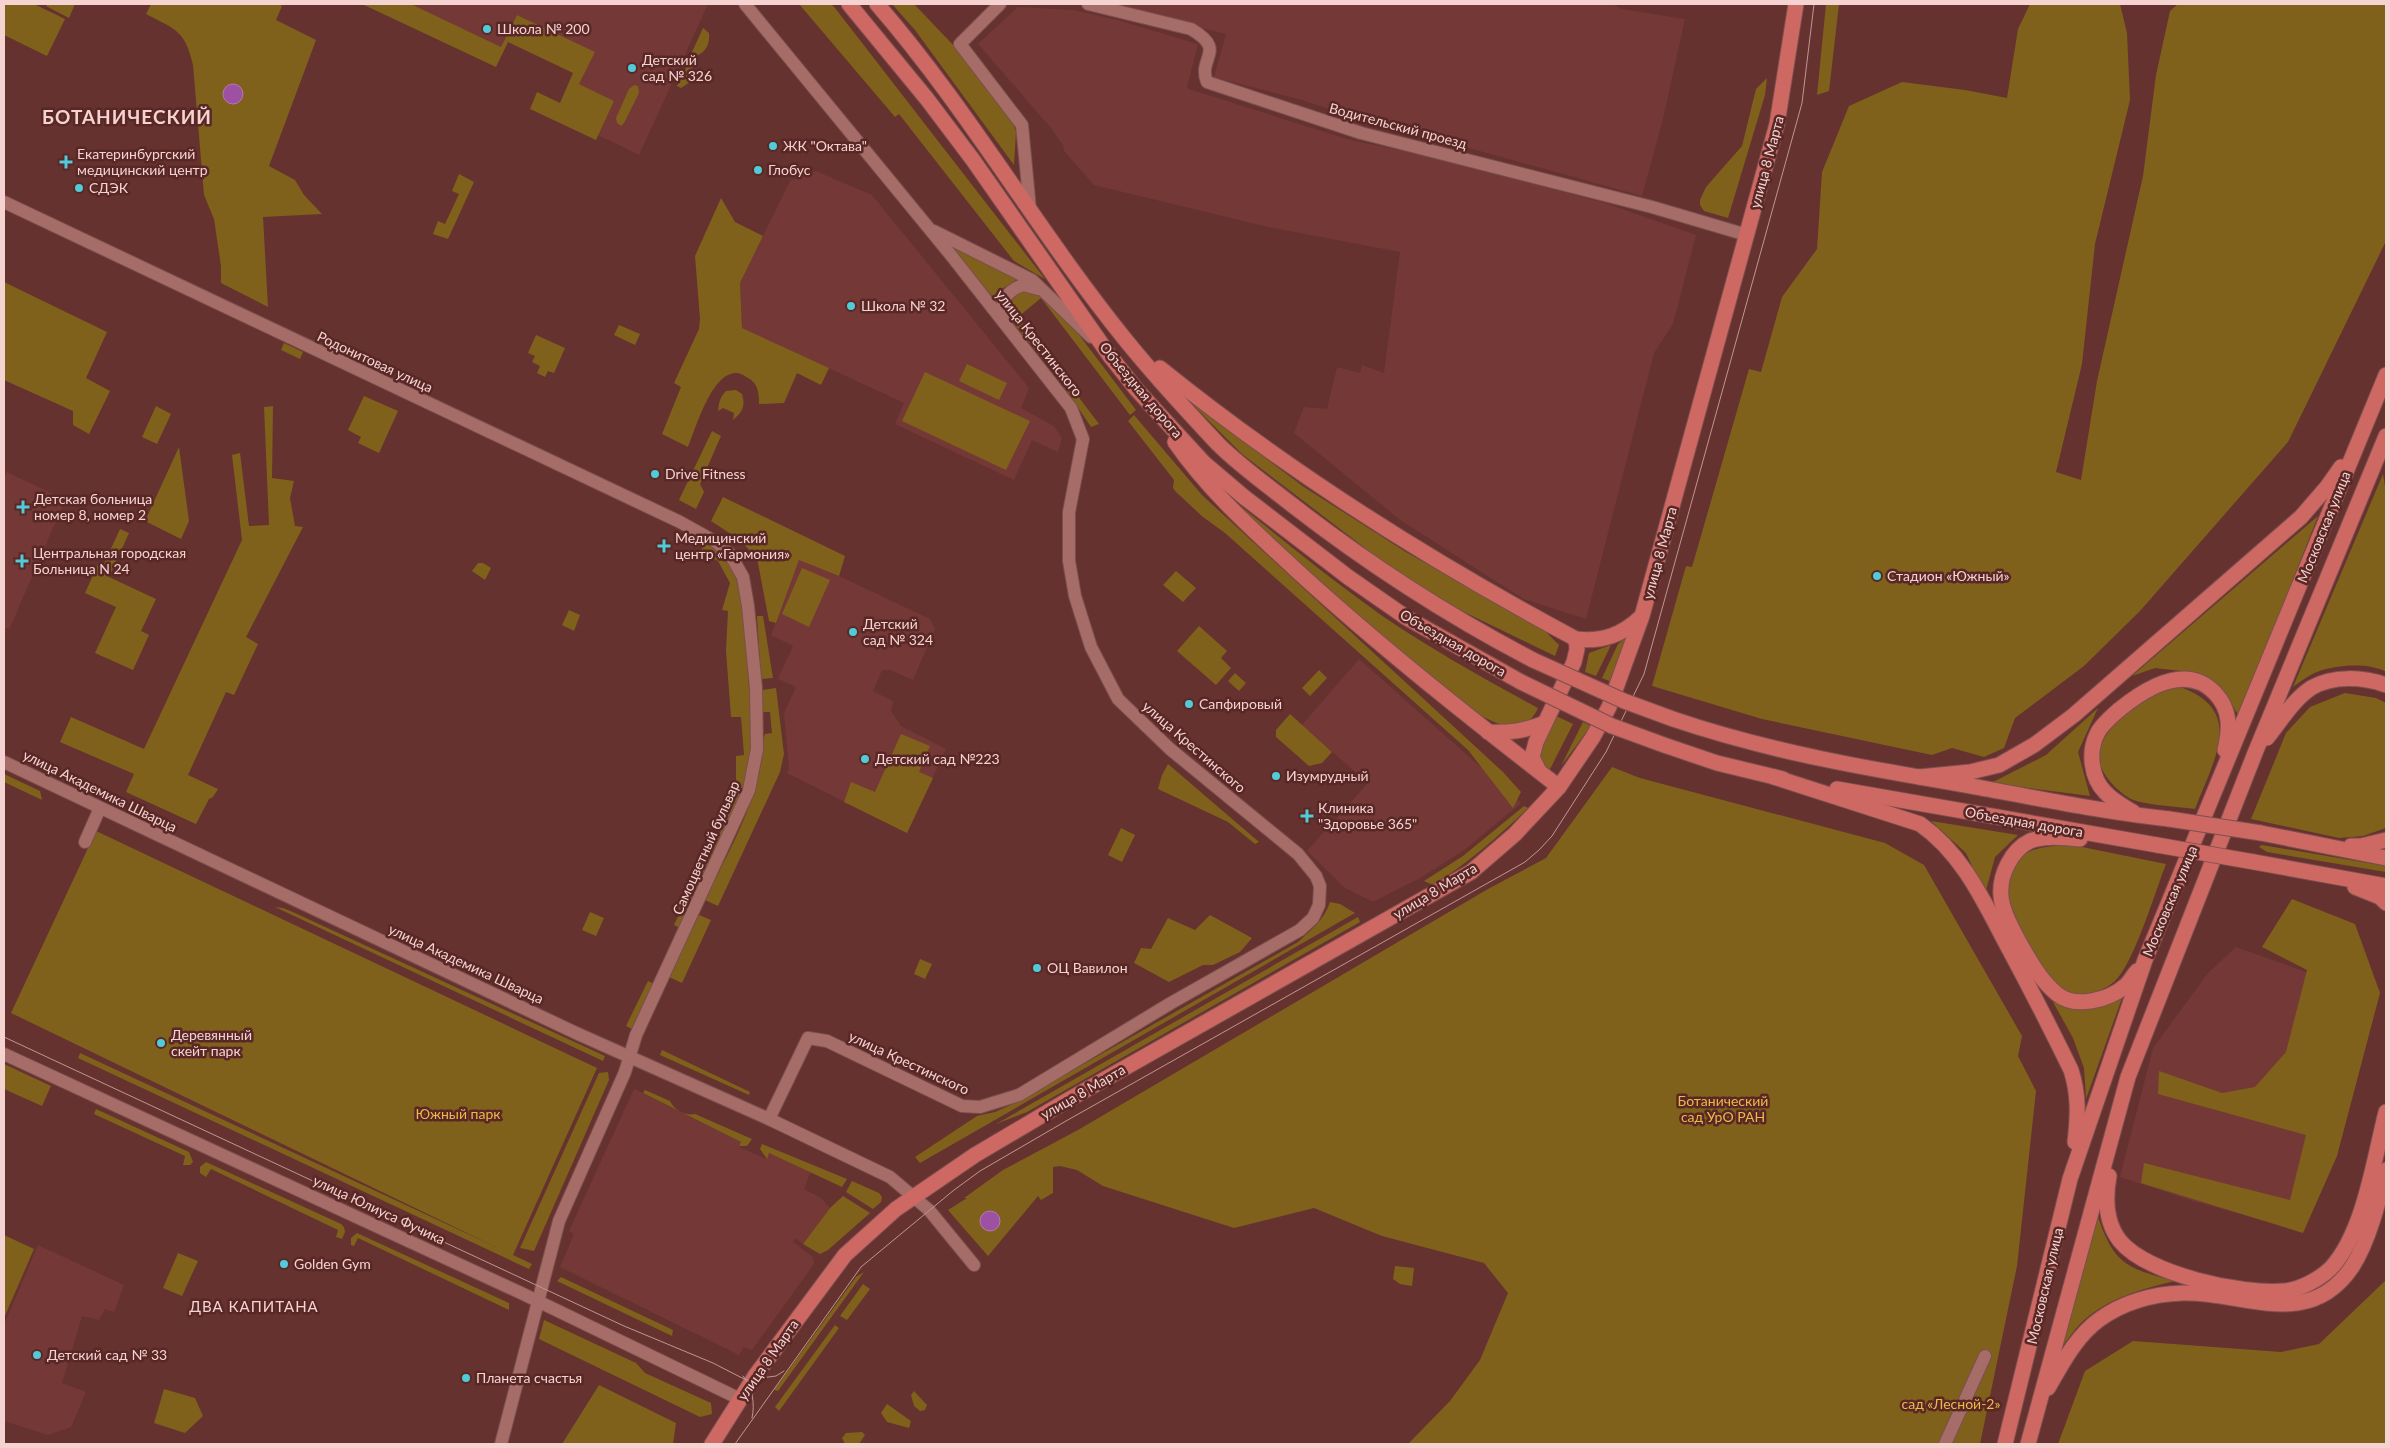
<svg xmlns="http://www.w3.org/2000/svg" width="2390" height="1448" viewBox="0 0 2390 1448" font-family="Lato,sans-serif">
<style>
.built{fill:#743936}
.green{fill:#7f611c}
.water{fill:#9c51a2;stroke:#b678b0}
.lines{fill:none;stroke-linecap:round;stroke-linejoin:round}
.minor-casing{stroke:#7b4f4e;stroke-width:14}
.major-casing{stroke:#7b4f4e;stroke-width:17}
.minor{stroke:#a66d68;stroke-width:12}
.major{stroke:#cd6863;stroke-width:15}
.tram{stroke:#be9693;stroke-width:1}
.major-bridge-casing{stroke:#7b4f4e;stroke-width:17;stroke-linecap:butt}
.major-bridge{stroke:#cd6863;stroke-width:15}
.poi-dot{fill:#52cbd8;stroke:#592725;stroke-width:2}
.labels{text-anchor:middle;stroke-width:5;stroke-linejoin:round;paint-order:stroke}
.poi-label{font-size:14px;fill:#f4d3d0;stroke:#592725;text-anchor:start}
.street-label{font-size:14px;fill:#f4d3d0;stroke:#592725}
.park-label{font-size:14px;fill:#ecba48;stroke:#592725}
.neighbourhood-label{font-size:15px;letter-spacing:1px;fill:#f4d3d0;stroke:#592725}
.district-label{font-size:19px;font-weight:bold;letter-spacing:1px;fill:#f4d3d0;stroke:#592725}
</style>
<rect width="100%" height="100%" fill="#65322f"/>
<g class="built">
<polygon points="411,4 708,4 639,155 598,135 614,101 579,84 594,52 517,15 501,47"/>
<polygon points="1105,4 1612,4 1622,9 1685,19 1663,119 1642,196 1411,132 1371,123 1302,100 1214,77 1226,34"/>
<polygon points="1018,7 1074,10 1117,20 1198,44 1187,87 1189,89 1350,140 1429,156 1605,203 1696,235 1673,324 1654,353 1586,619 1524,599 1495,581 1399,519 1294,433 1304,407 1327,409 1337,367 1360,373 1362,365 1384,373 1400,252 1264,226 1094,185 1064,151 1063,145 1050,127 978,44"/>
<polygon points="816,171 872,195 1029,388 1021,408 1054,426 1062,438 1058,452 1032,440 1014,480 895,424 904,403 742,328 740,283 790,181"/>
<polygon points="7,472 65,500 10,628 4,629 4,479"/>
<polygon points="799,560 839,576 930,619 935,629 913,680 890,670 882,670 873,691 893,701 891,711 901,726 946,749 907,833 787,773 789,768 784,713 796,687 778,679 793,646 771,635"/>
<polygon points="1359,659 1521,803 1463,851 1420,878 1373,902 1345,888 1307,851 1368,783 1302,725"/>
<polygon points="2236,947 2368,994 2301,1231 2193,1201 2120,1177 2153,1048 2208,973"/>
<polygon points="634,1089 741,1142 739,1147 766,1159 769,1153 811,1171 804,1189 821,1198 830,1208 803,1244 795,1238 793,1242 813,1257 814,1264 752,1350 744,1347 739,1355 560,1267 574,1234 569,1231"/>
<polygon points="38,1245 124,1285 114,1312 105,1309 99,1320 82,1316 62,1383 86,1392 71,1427 48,1435 4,1421 4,1325"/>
</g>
<g class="green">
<polygon points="4,4 34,4 65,19 47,56 4,35"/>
<polygon points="47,4 75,4 69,18 46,6"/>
<path d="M151,4H278L282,6L276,20L316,40L269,166L295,180L304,195L322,214L263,217L268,307L221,283V266L214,219L204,195L193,65C185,30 176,30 146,14Z"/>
<polygon points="362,4 411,4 501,47 517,15 595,52 579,84 614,101 596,140 530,109 537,92 560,103 573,73 508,42 496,67"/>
<polygon points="799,4 831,4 835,8 1045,279 1014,261 899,114 895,117"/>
<polygon points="892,4 914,4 956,48 1012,120 1016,132 1014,165 915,30"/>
<polygon points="1826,4 1839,4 1829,91 1817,95"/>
<polygon points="2030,4 2120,4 2127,33 2130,100 2095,244 2082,364 2056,472 2081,480 2097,381 2143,176 2156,75 2170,11 2178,4 2386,5 2386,241 2288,442 2140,611 2084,666 2015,718 2004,748 1984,757 1952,748 1932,755 1762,719 1652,686 1686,566 1692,567 1749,369 1761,372 1782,297 1817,249 1822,172 1849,106 1902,82 1965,90 2007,98 2018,29"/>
<path d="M703,28L709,33C710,42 707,51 698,55L692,52Z"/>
<polygon points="689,62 692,63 693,80 681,88 677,86"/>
<polygon points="1767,78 1765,95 1728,218 1704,211 1700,205 1700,200 1706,187 1742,146 1756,89"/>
<polygon points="634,85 638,86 639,93 624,123 621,126 617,123 616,118 629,89"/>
<polygon points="459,174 474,182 448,239 433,234 438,221 445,224 459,194 452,191"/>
<path d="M721,198L735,222L763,236L740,283L742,328L829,368L821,385L797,373L784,403L759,404C759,393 758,383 748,378C745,376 740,373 737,373C712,371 696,428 688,447L662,434L681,387L674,383L699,329L700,319L695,256Z"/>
<polygon points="950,246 1019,278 1002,289 997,302"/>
<polygon points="4,282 107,332 86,378 110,391 89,434 73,425 73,411 4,380"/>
<polygon points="1023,290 1046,297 1064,315 1136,410 1130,415 1041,298 1018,317 1099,424 1091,427 1061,382 1007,315 1009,300"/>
<polygon points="619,325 640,334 635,345 614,335"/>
<polygon points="536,335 565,348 554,373 548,371 545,377 537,373 540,366 532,362 535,356 528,353"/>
<polygon points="284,343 303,352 300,359 281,350"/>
<polygon points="967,364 1007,383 999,400 959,381"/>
<polygon points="925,372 1030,421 1006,470 902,421"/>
<path d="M736,390L742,394C746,407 742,412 733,420L734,413L723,408L718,411C719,402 720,397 726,391Z"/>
<polygon points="364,396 398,411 379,453 358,443 361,437 348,430"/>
<polygon points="1187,399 1304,487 1406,552 1545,631 1559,645 1555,656 1460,610 1412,584 1242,454"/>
<polygon points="156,406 171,414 157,444 142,437"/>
<polygon points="273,406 272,478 294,481 290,498 295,526 303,527 246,637 258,644 234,695 226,692 188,775 218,789 213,797 209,799 196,824 126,792 134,774 60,742 71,717 144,749 242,540 232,455 240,453 249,526 269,525 264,407"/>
<polygon points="1134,415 1202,495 1503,772 1521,792 1513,808 1468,750 1225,533 1203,517 1176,492 1173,488 1174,480 1128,421"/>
<polygon points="712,431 721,436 700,484 704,492 696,509 679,500"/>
<polygon points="179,447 189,521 181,539 145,521"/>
<path d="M2383,474L2386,492V672C2369,662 2335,665 2317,672C2309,675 2300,682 2293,687Z"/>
<polygon points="723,497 845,556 839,576 799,560 776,623 769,621 757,558 740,540 711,521"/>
<path d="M1231,498C1280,538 1329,578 1381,615C1431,649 1484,679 1538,708C1525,737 1497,726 1476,712L1300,569Z"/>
<polygon points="2318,516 2239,716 2222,690 2190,672 2155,668 2132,676"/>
<polygon points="120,529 129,533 109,577 156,599 141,631 149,635 133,670 95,653 116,607 85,593 99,562 104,564"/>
<path d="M705,543C731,553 737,577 743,602L752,732L749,766L744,784L734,809L680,928L674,925L680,912L679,906L697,866L704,869L732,806L727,802L736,782V756L744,755L741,717H731L726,651L728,611L722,610L730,583L718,561L700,552Z"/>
<polygon points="478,563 483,563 491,568 485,580 472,571"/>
<polygon points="802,568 830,580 809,627 782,614"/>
<polygon points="1176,571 1196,588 1183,602 1163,585"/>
<polygon points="569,610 580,615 574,631 562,625"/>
<polygon points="757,616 763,616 773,678 761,679"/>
<polygon points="1199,626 1227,651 1221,658 1231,668 1216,685 1177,651"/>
<polygon points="1628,636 1614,683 1602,678 1618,644"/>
<polygon points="1611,645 1596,676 1585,672 1589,653"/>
<polygon points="1319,670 1327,678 1310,696 1302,688"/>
<polygon points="1235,673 1246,683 1239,691 1228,681"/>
<path d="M2177,686C2247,709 2214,759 2195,809C2181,807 2143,805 2131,799C2115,790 2095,769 2099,750C2104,728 2142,697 2161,690C2166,688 2172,687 2177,686Z"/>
<path d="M776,688L784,754L780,772L718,906L705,900C730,848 762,796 764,737L765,734L772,733L770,712H763L762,690Z"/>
<polygon points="2345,693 2376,698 2386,703 2386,828 2363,836 2339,838 2251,819 2286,733 2310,707"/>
<polygon points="2098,708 2078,752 2090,796 1991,783 2046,755"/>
<polygon points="1290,714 1332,752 1322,763 1309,766 1276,737 1276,730"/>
<polygon points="1554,715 1573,724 1549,771 1537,756"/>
<polygon points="1583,722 1591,726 1561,766"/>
<polygon points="901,734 930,746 919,772 933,778 907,833 844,802 851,782 875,792"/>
<polygon points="1168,764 1259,842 1255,844 1228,822 1158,789 1162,775"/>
<polygon points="1612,767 1640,778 1885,843 1924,865 2022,1036 2018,1056 2036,1091 2017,1266 1980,1444 1408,1444 1450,1401 1480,1360 1508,1293 1484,1263 1382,1236 1314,1208 1234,1228 1103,1186 1077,1170 1060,1166 1053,1167 1053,1193 1041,1200 1038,1196 988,1256 948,1210 967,1198 964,1198 1003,1170 1078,1130 1488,889 1546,858"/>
<polygon points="4,774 40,791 42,800 4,782"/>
<path d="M1524,806L1528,808C1498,837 1468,863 1433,885L1424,881L1463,856Z"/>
<polygon points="146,811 177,824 173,831 143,817"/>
<polygon points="1931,821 2018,835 1995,857 1985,894 1966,853"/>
<polygon points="1121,828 1135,835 1122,862 1108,855"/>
<polygon points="96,831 597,1068 513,1255 532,1264 529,1269 78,1058 80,1053 496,1247 11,1013"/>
<path d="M2072,845L2166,864C2155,892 2134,963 2115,981C2101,994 2074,999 2058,988C2043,977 2035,958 2027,941C2021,931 2012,919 2009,908C2006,899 2006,887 2008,878C2014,847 2046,846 2072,845Z"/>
<polygon points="2262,845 2386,866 2386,872 2267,852 2259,847"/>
<polygon points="2292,899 2355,924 2380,993 2337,1156 2303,1233 2141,1183 2144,1163 2290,1200 2306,1135 2158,1094 2159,1071 2222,1093 2255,1087 2286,1052 2307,970 2262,947"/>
<path d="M1330,902L1340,904L1355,913L920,1163L915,1157L977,1116L995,1112L1017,1102L1298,942C1311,930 1324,920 1330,902Z"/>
<polygon points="275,907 283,908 295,913 605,1056 603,1061"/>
<polygon points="590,912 604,918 596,936 582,930"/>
<polygon points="699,915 711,920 682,983 669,977"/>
<polygon points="1210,915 1252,938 1240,952 1213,965 1203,965 1169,982 1134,963 1141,948 1151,949 1168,918 1195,930"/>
<polygon points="1358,917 1360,922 1027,1112 996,1124"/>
<polygon points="920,959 932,964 925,979 914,974"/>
<polygon points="505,979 536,994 533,998 527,998 502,986"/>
<polygon points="648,981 654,984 632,1029 626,1026"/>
<polygon points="2122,998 2086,1099 2084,1068 2073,1038 2053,1002 2086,1007"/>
<polygon points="662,1050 750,1092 749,1095 660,1055"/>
<polygon points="4,1064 51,1086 42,1106 4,1089"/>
<polygon points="608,1072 609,1080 534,1251 520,1248 599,1073"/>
<path d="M645,1090L670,1101C674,1110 686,1116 695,1114L752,1139L747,1146H739L741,1142L643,1093Z"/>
<polygon points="96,1109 189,1152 193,1162 190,1165 183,1165 185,1156 94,1114"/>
<polygon points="762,1144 847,1179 842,1187 769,1153 767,1159 760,1149"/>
<polygon points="206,1162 341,1224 344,1227 345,1232 342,1239 336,1237 338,1230 211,1169 206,1177 200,1173 200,1167"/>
<polygon points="852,1181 879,1193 882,1197 881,1202 873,1209 846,1192"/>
<polygon points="843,1196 870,1213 828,1250 820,1254 803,1244 830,1208"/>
<path d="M2097,1214C2114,1265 2126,1268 2175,1281C2142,1289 2107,1298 2081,1323C2074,1330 2068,1339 2062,1347Z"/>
<polygon points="357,1233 509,1303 509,1310 358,1238 354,1246 351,1245 351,1238"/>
<polygon points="4,1235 34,1249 4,1318"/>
<polygon points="178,1253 198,1261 182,1296 163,1288"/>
<polygon points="1395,1266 1414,1268 1412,1286 1400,1284 1393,1279"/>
<polygon points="864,1272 778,1391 774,1390 856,1277"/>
<polygon points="561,1277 673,1330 672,1336 557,1281"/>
<polygon points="2386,1280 2386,1444 2058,1444 2085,1371 2133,1341 2281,1352 2319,1344"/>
<polygon points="863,1284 870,1289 847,1320 840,1316"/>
<polygon points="544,1320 636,1363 645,1373 711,1403 712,1414 700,1417 539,1339"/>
<polygon points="835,1325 839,1328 779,1411 775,1407"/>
<polygon points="599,1385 676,1423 673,1444 562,1444"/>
<polygon points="164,1389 195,1398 203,1416 185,1433 154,1423"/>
<polygon points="914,1391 927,1405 925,1410 920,1411 914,1406 911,1395"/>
<polygon points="887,1404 911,1421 909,1428 887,1422 881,1413"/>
<polygon points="862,1432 865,1435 859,1444 845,1444 842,1438 846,1433"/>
</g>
<g class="water">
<circle cx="233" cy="94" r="10"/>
<circle cx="990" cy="1221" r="10"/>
</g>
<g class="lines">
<g class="minor-casing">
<g id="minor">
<polyline points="745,4 950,254 1071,408 1083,439 1069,512 1069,561 1075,596 1091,647 1118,699 1170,749 1298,854 1316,876 1320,886 1319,905 1313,918 1300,930 1171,1003 1019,1095 980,1107 962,1106 827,1041 808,1038 769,1119"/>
<polyline points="1000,4 960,44 1022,125 1030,209"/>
<path d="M1088,4L1191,29C1228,51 1197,57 1207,82L1361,133L1652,207L1747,235"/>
<polyline points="4,202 680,522 716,542 730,554 743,577 748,606 756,688 757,749 749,790 636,1035 625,1072 559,1221 501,1444"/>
<polyline points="934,231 1032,280 1091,337"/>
<path d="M1004,320C998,303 1006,291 1023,285L1038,289"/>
<polyline points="4,762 576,1033 769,1119 890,1177 929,1210 974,1265"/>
<polyline points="85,842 100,808"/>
<polyline points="4,1054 521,1293 740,1399"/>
<polyline points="1945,1444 1985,1356"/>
</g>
</g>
<g class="major-casing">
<g id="major">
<polyline points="849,4 927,99 973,160 1110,356 1137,390 1204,463 1244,497 1348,577 1407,618 1521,682"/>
<path d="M877,4C968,109 1037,230 1124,338C1153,374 1186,410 1218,444C1240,466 1267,485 1291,504C1367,563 1447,615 1533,660"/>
<path d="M1160,368C1289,472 1430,561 1576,639C1603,642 1622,635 1641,617"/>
<path d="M1175,442C1208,490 1252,529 1295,569C1379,646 1469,717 1559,787"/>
<path d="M1673,719C1770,752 1870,769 1971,786C2037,798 2103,812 2169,819"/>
<path d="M1488,732C1509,733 1525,731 1545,723"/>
<path d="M2267,738C2280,722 2293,700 2311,688C2333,675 2363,677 2386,685"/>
<polyline points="1664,745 1717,763 1783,779"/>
<polyline points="1539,771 1532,757 1536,742 1574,662 1577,649 1576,639"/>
<path d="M1774,777L1920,824C1963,854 1984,902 2008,947C2030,988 2051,1029 2071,1070C2079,1095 2078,1116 2075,1142"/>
<polyline points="1919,777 1970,772 1999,765 2034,745 2074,715 2301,517 2327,487 2341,467"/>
<polyline points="1837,789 2157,845"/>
<path d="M2133,812C2123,806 2113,801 2105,792C2091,778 2088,752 2097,734C2101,725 2112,716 2120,709C2146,688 2186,663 2215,693C2231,710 2230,729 2225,750"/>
<polyline points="2261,833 2386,858"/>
<path d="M2080,839C2064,838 2045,835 2030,841C2011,850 1999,876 2001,896C2002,911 2012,928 2019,942C2030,961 2040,980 2057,994C2075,1009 2109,1000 2125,986C2130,982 2133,975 2137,971"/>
<polyline points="2351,846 2361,846 2386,840"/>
<polyline points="2254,862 2386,886"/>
<polyline points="2355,887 2380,897 2386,903"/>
<path d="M2109,1176C2105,1198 2105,1222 2120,1241C2147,1274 2242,1295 2284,1291C2299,1290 2320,1279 2331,1268C2364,1232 2374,1159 2386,1112"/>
<path d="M2048,1388C2062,1364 2076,1336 2100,1319C2124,1302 2153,1294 2183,1293C2243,1291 2308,1332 2352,1267C2369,1241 2379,1200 2386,1170"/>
<polyline points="712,1444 755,1376 845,1255 896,1209 975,1155 1068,1100 1471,872 1515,834 1559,787 1593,737 1609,707 1642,616 1777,124 1796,4"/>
<polyline points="2005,1444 2070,1179 2145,960 2386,375"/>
<polyline points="2028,1444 2128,1077 2255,753 2386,436"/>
</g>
</g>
<use href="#minor" class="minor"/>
<use href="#major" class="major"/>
<g class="tram">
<polyline points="4,1037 624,1326 713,1363 746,1380 776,1376 784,1371"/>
<path d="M743,1376C753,1388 755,1404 752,1418"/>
<polyline points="735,1444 861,1267 954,1190 980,1171 1066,1121 1525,862 1539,850 1552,836 1606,752 1644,674 1802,103 1814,4"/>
</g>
<g class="major-bridge-casing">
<g id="major-bridge">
<polyline points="1533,660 1624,701 1673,719"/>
<polyline points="1521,682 1612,726 1664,745"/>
<polyline points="2169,819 2261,833"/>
<polyline points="2157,845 2254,862"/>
</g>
</g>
<use href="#major-bridge" class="major-bridge"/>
</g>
<g class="poi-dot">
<circle cx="487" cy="29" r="5"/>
<circle cx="632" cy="68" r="5"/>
<circle cx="773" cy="146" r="5"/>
<path d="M63.5 154.5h5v5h5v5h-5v5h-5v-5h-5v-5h5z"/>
<circle cx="758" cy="170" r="5"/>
<circle cx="79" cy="188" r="5"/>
<circle cx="851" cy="306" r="5"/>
<circle cx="655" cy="474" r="5"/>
<path d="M20.5 499.5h5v5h5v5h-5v5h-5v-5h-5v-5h5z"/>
<path d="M661.5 538.5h5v5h5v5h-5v5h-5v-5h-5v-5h5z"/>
<path d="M19.5 553.5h5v5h5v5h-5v5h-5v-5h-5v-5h5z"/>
<circle cx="1877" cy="576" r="5"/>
<circle cx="853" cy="632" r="5"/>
<circle cx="1189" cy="704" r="5"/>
<circle cx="865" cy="759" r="5"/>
<circle cx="1276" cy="776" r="5"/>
<path d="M1304.5 808.5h5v5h5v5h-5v5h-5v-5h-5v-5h5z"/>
<circle cx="1037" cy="968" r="5"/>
<circle cx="161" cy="1043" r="5"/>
<circle cx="284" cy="1264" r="5"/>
<circle cx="37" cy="1355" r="5"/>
<circle cx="466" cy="1378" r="5"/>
</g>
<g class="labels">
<g class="poi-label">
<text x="497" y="34">Школа № 200</text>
<text x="642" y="65">Детский<tspan x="642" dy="16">сад № 326</tspan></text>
<text x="783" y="151">ЖК "Октава"</text>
<text x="77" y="159">Екатеринбургский<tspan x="77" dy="16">медицинский центр</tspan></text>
<text x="768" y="175">Глобус</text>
<text x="89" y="193">СДЭК</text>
<text x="861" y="311">Школа № 32</text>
<text x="665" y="479">Drive Fitness</text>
<text x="34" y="504">Детская больница<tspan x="34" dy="16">номер 8, номер 2</tspan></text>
<text x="675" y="543">Медицинский<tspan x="675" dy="16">центр «Гармония»</tspan></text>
<text x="33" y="558">Центральная городская<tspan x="33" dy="16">Больница N 24</tspan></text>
<text x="1887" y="581">Стадион «Южный»</text>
<text x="863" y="629">Детский<tspan x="863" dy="16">сад № 324</tspan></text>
<text x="1199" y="709">Сапфировый</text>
<text x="875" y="764">Детский сад №223</text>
<text x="1286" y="781">Изумрудный</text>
<text x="1318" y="813">Клиника<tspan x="1318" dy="16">"Здоровье 365"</tspan></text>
<text x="1047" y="973">ОЦ Вавилон</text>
<text x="171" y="1040">Деревянный<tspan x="171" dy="16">скейт парк</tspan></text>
<text x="294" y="1269">Golden Gym</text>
<text x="47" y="1360">Детский сад № 33</text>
<text x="476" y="1383">Планета счастья</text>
</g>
<g class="street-label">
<text transform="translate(1398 126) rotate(15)" y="5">Водительский проезд</text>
<text transform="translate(1767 162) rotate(-75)" y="5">улица 8 Марта</text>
<text transform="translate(1039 343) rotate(52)" y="5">улица Крестинского</text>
<text transform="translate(375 362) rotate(25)" y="5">Родонитовая улица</text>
<text transform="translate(1141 390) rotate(50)" y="5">Объездная дорога</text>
<text transform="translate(2324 527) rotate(-68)" y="5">Московская улица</text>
<text transform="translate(1660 553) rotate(-75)" y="5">улица 8 Марта</text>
<text transform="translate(1453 643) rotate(30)" y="5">Объездная дорога</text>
<text transform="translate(1194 747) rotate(41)" y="5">улица Крестинского</text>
<text transform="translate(100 791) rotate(26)" y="5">улица Академика Шварца</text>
<text transform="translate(2024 822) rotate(10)" y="5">Объездная дорога</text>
<text transform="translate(706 848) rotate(-66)" y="5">Самоцветный бульвар</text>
<text transform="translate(1435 891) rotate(-31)" y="5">улица 8 Марта</text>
<text transform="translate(2170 901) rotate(-67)" y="5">Московская улица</text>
<text transform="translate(466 964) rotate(25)" y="5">улица Академика Шварца</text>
<text transform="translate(909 1063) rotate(25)" y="5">улица Крестинского</text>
<text transform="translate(1083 1092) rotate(-30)" y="5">улица 8 Марта</text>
<text transform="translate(379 1210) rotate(25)" y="5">улица Юлиуса Фучика</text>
<text transform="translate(2045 1286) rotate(-77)" y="5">Московская улица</text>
<text transform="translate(768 1360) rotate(-55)" y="5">улица 8 Марта</text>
</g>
<g class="park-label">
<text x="1723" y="1106">Ботанический<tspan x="1723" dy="16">сад УрО РАН</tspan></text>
<text x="458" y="1119">Южный парк</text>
<text x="1951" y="1409">сад «Лесной-2»</text>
</g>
<g class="neighbourhood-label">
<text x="254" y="1312">ДВА КАПИТАНА</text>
</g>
<g class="district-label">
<text x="127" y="124">БОТАНИЧЕСКИЙ</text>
</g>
</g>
<rect width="2390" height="1448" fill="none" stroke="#f4d3d0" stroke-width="10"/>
</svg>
